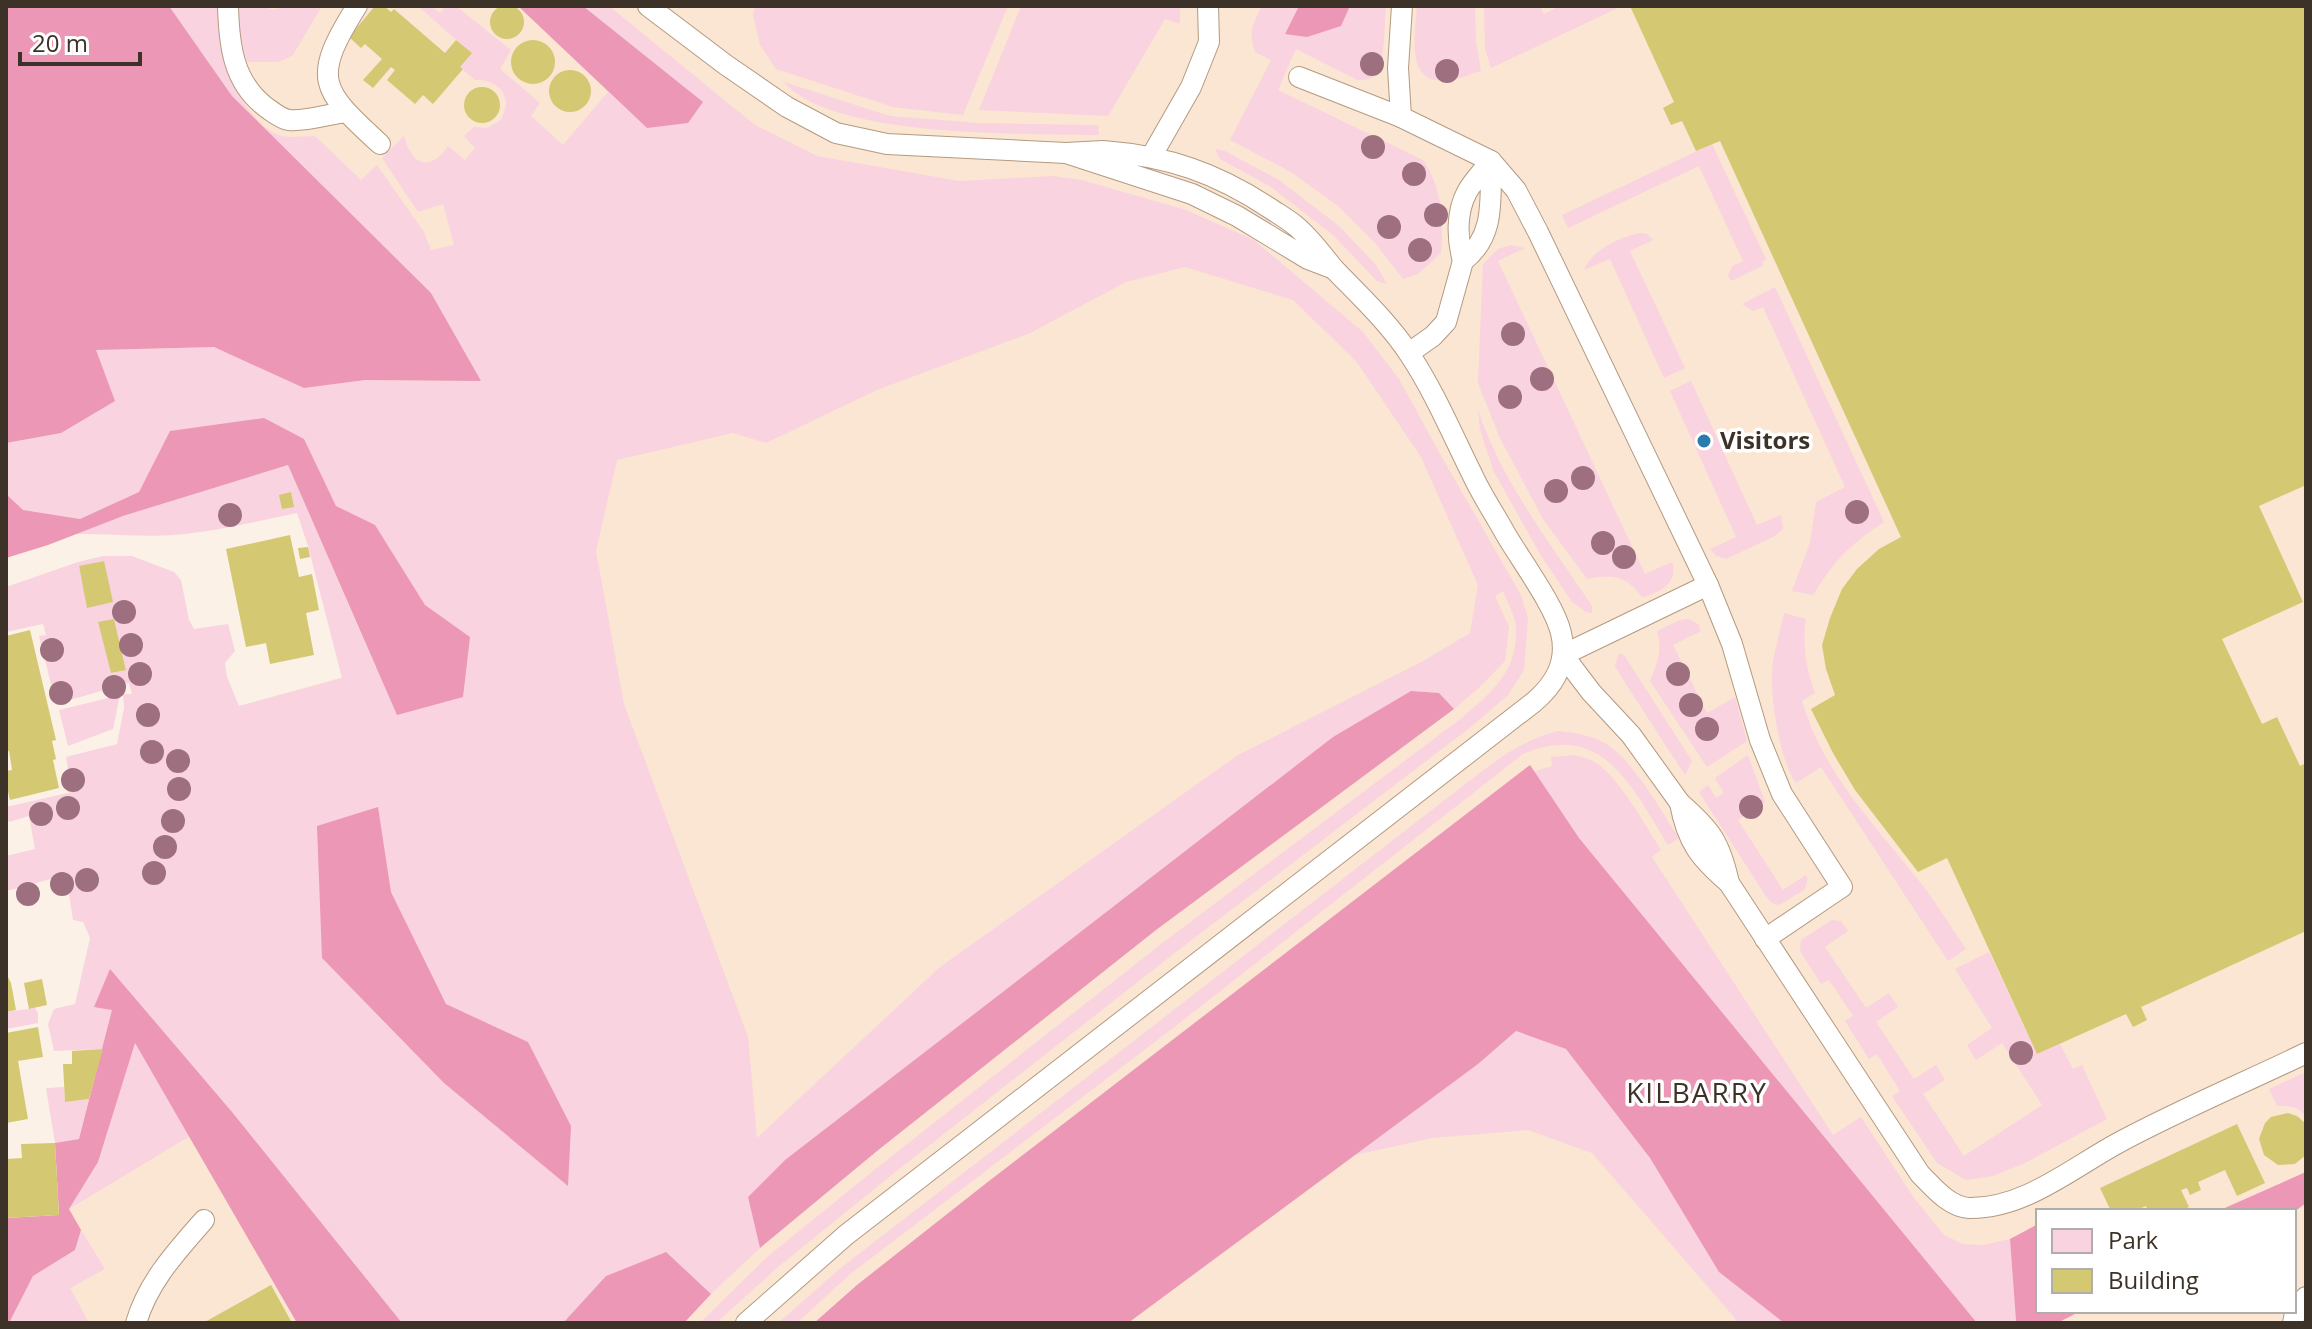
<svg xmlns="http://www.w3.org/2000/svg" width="2312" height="1329" viewBox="0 0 2312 1329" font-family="'Open Sans',sans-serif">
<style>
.built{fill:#fae6d2;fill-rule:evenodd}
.green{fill:#f9d3df;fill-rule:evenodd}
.forest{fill:#eb97b5}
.building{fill:#d4c873}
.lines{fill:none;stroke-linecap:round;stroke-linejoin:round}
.lane-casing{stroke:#b49a80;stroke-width:22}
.lane{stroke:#fff;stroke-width:20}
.tree{fill:#9e707f}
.poi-dot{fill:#2b7cad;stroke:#fff;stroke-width:3}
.labels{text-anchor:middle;stroke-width:7;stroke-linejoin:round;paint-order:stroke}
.poi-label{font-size:24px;font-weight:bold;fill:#3d3228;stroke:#fff;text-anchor:start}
.quarter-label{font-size:28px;letter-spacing:2px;fill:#3d3228;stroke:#fff}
</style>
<rect width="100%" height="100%" fill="#fcf1e6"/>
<path class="built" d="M6,6H2306V1323H9L54,1234L112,1010L239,706L375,668L281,448L6,558ZM2038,1211H2294V1311H2038Z"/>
<g class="green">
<path d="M169,6H217C216,44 241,126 282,136C292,138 305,136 315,136L361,180L377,165L424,232L431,250L454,245L443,204L418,212L382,158L404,136C411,165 430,173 448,146L465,160L475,148L464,136L474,127L487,128L501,120C503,115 507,106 506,101C504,86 488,79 475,80L460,67L471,53L418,6H431L440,13L446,6H456L511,50L500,69L540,103L531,116L563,145L608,92L647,128L703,102L583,6H609L755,125L817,156L959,181L1053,176L1082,180L1186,210L1254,240L1363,332L1399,379L1440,454L1521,595L1528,618L1524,670L1508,695L1472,726L1176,952L894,1173L778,1267L716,1323H700L767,1257L883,1163L1165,941L1463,717C1493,691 1518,671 1516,627C1515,615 1507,602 1503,591L1495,596L1509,627L1505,661L1482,685L1454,709L1439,693L1411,691L1333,737L785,1160L748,1197L760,1248L711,1294L665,1252L606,1276L563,1323H402L232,1112L110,970L95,1006L113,1009L103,1049L54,1051L48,1024L54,1009L75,1004L90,938L83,922L73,920L66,875L6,891V856L35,849L29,816L9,822L6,818V807L72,792L66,757L117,744L124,708L123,694H132L129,683L56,704L39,636L46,635L43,624L6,632V587L78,562L103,556H132L174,572L181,580L189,620L194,629L228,624L235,651L225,663L227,677L239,706L342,678L308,546L297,513C263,520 228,529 193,533C154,539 115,533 75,534L123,516L288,465L376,668L470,637L425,605L375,526L336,506L304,440L170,431L139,492L80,519L23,510L6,494V443L61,433L95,350L214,347L304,388L365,380L480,381L260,124L232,96ZM1185,267L1293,300L1356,361L1421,457L1478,585L1470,633L1423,661L1238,755L940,967L757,1138L748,1037L624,704L596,551L617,460L733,433L766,443L877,390L1030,333L1126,282ZM103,561L112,602L88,607L79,567ZM114,619L126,669L112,673L98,623ZM378,808L391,892L446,1004L528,1042L567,1185L444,1083L322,958Z"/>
<path d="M238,6H261L273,10L287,6H322L293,55L279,62H248C239,46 233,24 238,6Z"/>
<polygon points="755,6 1008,6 963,115 893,107 776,69 760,45 753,15"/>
<polygon points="1021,6 1180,6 1180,24 1165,19 1108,116 979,110"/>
<path d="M1262,6H1299L1285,34L1340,26L1350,6H1386C1384,22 1386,63 1375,75C1370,80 1365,80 1357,80L1296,49L1278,90L1423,160C1442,187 1444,221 1441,253L1418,274L1403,279L1375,243L1338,206L1291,172L1230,140L1271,60L1255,52C1248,33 1253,23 1262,6Z"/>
<path d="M1417,6H1475L1476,42L1481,71C1470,74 1460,79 1449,80C1405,87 1415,35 1417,6Z"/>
<polygon points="1484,6 1540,6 1544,14 1560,6 1622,6 1491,68 1485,49"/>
<path d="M784,82L890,116L978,123L1098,125L1099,135C1025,133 833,139 784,82Z"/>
<polygon points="1712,144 1766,259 1762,262 1764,265 1731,281 1728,276 1732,266 1743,261 1699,166 1568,228 1562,215"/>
<polygon points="1215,149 1225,151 1279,180 1339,226 1376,265 1387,284 1377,281 1333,235 1271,187 1220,159"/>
<path d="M1640,233L1647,234L1653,240L1630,251L1685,368L1664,378L1610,259L1584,270C1592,250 1620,237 1640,233Z"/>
<path d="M1510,245L1525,248L1498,261L1645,574L1672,562C1679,582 1660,593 1642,597C1625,575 1613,574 1587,579L1543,519L1500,438L1478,383L1483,264L1498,249Z"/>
<path d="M1775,287L1884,522C1849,545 1835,560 1813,595L1792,591L1810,543L1816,502L1845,487L1763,307L1753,311L1742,304Z"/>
<polygon points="1691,381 1757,525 1781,515 1783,529 1775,536 1726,559 1716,556 1710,549 1736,537 1670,391"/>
<path d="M1478,410C1502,482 1550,543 1592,606V613L1586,612L1572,602L1540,554L1494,472L1480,430Z"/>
<path d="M1784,613L1806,619C1802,646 1806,667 1815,693L1802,701C1823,774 1878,829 1924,887C1939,907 1952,929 1966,949L1948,961L1821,767L1796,783C1780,761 1771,702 1772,674C1773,653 1780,633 1784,613Z"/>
<path d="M1689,619L1698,624L1701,631L1673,645L1707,713L1735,697L1747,741L1707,767L1650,681C1657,664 1663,649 1657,631L1680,620Z"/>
<polygon points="1619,653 1624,655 1692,761 1685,775 1622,678 1615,666"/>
<polygon points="120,695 113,729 68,746 59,710"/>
<path d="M1558,731C1575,733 1592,735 1606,744C1632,759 1662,812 1679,838L1668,845C1632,787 1603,720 1523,754L1173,1028L849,1275L797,1323H778L842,1267L1446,799C1482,772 1513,742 1558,731Z"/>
<path d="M1574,755C1581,757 1591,759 1598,764C1620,780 1646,826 1661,850L1652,857L1833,1135L1861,1117L1914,1198L1944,1235L1963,1244L1984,1245L2010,1239L2016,1321L2012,1323H1977L1579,838L1533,772L1552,766L1551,757Z"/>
<polygon points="1748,755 1765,802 1738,820 1783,890 1806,875 1808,879 1804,890 1779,905 1772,903 1765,895 1699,792 1708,785 1716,798 1724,793 1715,778"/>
<polygon points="1832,920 1841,921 1848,931 1825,947 1866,1008 1889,993 1898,1007 1876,1022 1914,1079 1936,1065 1945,1080 1923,1094 1964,1156 2042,1105 2002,1043 1976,1060 1967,1045 1992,1028 1955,969 1989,952 2037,1054 2060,1044 2073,1069 2082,1065 2107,1119 2025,1163 1993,1176 1966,1180 1937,1163 1892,1096 1900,1091 1877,1054 1869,1059 1845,1021 1853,1016 1829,980 1821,984 1800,951 1801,940"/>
<polygon points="35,1008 38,1013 38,1023 6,1029 6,1012"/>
<polygon points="1516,1031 1566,1049 1650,1158 1719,1272 1784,1323 1736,1323 1734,1317 1592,1153 1528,1130 1432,1138 1355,1155 1478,1064"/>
<polygon points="134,1042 190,1136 69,1209 98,1162"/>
<path d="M2306,1072V1117C2299,1106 2289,1106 2277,1106L2269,1089Z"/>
<polygon points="64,1087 65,1102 89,1099 79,1139 55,1143 46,1088"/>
<polygon points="81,1230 105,1269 70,1288 89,1323 9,1323 33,1276 75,1250"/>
</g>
<g class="forest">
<polygon points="6,6 169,6 232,96 431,293 481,381 365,380 304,388 214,347 96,350 115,401 61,433 6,443"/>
<polygon points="518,6 583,6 703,102 688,123 647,128"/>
<polygon points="1299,6 1350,6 1341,26 1307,37 1285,34"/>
<polygon points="264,418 304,439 336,506 375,525 425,605 470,637 463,697 397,715 288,465 123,516 48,545 6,558 6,494 23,510 80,519 139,492 170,431"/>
<polygon points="1411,691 1439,693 1454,709 1156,930 877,1151 760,1248 748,1197 785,1160 1333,737"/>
<polygon points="1530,765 1579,838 1977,1323 1784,1323 1719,1272 1650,1158 1566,1049 1516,1031 1478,1064 1128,1323 814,1323 857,1285 989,1181"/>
<polygon points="378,807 391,892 446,1004 528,1042 571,1126 568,1186 444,1083 322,958 317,826"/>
<polygon points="110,969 232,1112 402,1323 297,1323 135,1043 98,1162 69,1209 81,1230 75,1250 33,1276 9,1323 6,1323 6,1218 59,1215 55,1143 79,1139 112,1010 94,1007"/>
<polygon points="2306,1172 2306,1203 2294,1212 2218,1211"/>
<polygon points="2038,1224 2038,1311 2081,1311 2057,1323 2012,1323 2016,1321 2010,1239"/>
<polygon points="666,1252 711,1294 684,1323 563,1323 606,1276"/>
</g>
<g class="building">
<circle cx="507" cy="22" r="17"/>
<polygon points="375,6 384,6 391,12 394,9 445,53 456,40 472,53 460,67 463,69 433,104 423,95 415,104 387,80 395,70 391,67 373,88 363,80 382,59 365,44 361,48 349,37"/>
<polygon points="1630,6 2306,6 2306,485 2259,506 2303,602 2222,639 2262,724 2277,717 2300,766 2306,763 2306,931 2141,1007 2147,1020 2133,1027 2126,1014 2037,1054 1947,858 1918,872 1855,790 1833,753 1811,709 1835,695 1826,669 1822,645 1830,618 1842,589 1857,569 1879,549 1901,537 1720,141 1696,151 1682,121 1671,125 1663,108 1674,102"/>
<circle cx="533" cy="62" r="22"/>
<circle cx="570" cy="91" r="21"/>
<circle cx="482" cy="105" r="18"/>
<polygon points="291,492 294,507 282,509 279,495"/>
<polygon points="290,535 299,577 312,574 319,610 306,613 314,655 270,664 266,643 246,647 226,549"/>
<polygon points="308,547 310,557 300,559 298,548"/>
<polygon points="104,561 113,602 87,608 79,566"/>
<polygon points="114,619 126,670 111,673 98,622"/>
<polygon points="30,630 56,740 52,741 56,759 53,760 59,788 10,800 6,783 6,771 12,770 9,751 6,752 6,636"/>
<polygon points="6,973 11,983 16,1010 6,1012"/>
<polygon points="42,979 47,1005 29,1009 24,983"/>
<polygon points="38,1027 43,1057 18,1061 28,1119 6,1123 6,1033"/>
<polygon points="103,1049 89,1099 65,1102 63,1064 72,1064 72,1051"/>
<polygon points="2288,1113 2297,1116 2306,1124 2306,1155 2295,1164 2278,1165 2264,1155 2259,1139 2265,1123 2271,1117"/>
<polygon points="2237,1124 2265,1183 2237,1196 2225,1170 2198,1182 2201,1190 2190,1195 2187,1188 2181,1190 2189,1207 2180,1211 2148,1211 2146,1206 2134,1211 2111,1211 2100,1188"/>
<polygon points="55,1143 59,1215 6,1218 6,1159 22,1158 21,1144"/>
<polygon points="271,1285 292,1323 203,1323"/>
</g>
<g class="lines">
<g class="lane-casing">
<g id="lane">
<path d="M228,6C229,45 233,83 267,108C273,112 281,119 289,120C304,122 330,114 345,112"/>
<path d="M357,6C311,79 320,89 380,144"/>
<polyline points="648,6 726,65 787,107 836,133 887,144 1066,153"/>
<polyline points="1402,6 1398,68 1401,117 1491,161 1516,190 1538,232 1708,585 1732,644 1760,740 1782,794 1842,887 1765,939"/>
<polyline points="1299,77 1401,117"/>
<path d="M1103,151C1168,156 1217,173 1271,209C1280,215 1289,220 1297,227C1311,239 1322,254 1334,269L1308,259L1237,216L1192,194L1066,153Z"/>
<polyline points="1151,157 1191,87 1209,42 1208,6"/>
<path d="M1491,161C1490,199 1496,236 1463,261C1457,239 1456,212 1467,192C1473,181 1483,171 1491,161Z"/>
<polyline points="1409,353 1433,336 1446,322 1463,261"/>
<polyline points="1680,803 1631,735 1591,692 1563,655 1708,585"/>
<path d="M1680,803C1711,830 1720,842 1729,883C1700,858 1687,842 1680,803Z"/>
<path d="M1729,883L1920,1174C1933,1187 1949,1207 1969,1208C2024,1209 2072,1168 2118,1143C2179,1110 2244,1083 2306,1053"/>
<path d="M136,1323C148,1282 176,1252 204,1220"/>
<path d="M746,1323L846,1235L1534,702C1555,684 1568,662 1561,633C1555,606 1520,559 1505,533C1494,513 1481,494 1472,474C1452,434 1435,393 1410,355C1389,323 1360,296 1334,269"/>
<polyline points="2293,1323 2296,1308 2306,1297"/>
</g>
</g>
<use href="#lane" class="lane"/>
</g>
<g class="tree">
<circle cx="1372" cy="64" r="12"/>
<circle cx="1447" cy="71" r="12"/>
<circle cx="1373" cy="147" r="12"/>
<circle cx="1414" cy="174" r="12"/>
<circle cx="1436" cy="215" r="12"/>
<circle cx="1389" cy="227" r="12"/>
<circle cx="1420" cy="250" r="12"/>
<circle cx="1513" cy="334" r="12"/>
<circle cx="1542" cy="379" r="12"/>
<circle cx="1510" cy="397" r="12"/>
<circle cx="1583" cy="478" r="12"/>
<circle cx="1556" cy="491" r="12"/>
<circle cx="1857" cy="512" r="12"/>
<circle cx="230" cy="515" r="12"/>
<circle cx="1603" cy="543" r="12"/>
<circle cx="1624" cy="557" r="12"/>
<circle cx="124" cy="612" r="12"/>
<circle cx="131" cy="645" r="12"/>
<circle cx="52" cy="650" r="12"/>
<circle cx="140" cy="674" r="12"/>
<circle cx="1678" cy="674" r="12"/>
<circle cx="114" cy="687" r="12"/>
<circle cx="61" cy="693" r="12"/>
<circle cx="1691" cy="705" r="12"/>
<circle cx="148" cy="715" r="12"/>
<circle cx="1707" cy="729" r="12"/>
<circle cx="152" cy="752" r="12"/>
<circle cx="178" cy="761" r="12"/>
<circle cx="73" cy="780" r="12"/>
<circle cx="179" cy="789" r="12"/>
<circle cx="1751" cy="807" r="12"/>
<circle cx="68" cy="808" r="12"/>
<circle cx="41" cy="814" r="12"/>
<circle cx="173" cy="821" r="12"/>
<circle cx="165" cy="847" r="12"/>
<circle cx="154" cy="873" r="12"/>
<circle cx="87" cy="880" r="12"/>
<circle cx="62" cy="884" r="12"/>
<circle cx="28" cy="894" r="12"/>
<circle cx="2021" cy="1053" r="12"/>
</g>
<circle class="poi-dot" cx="1704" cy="441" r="8"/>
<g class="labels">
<g class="poi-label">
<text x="1720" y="449">Visitors</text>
</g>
<g class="quarter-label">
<text x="1697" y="1103">KILBARRY</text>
</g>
</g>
<rect width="2312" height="1329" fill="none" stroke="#3d3228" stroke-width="16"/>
<rect x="2036" y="1209" width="260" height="104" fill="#ffffff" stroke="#b1ada9" stroke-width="2"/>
<rect x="2052" y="1229" width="40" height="24" fill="#f9d3df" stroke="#b1ada9" stroke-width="2"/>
<text x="2108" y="1249" font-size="24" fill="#3d3228">Park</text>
<rect x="2052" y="1269" width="40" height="24" fill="#d4c873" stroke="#b1ada9" stroke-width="2"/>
<text x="2108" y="1289" font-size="24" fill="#3d3228">Building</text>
<path d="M20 52v12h120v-12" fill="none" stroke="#3d3228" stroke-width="4"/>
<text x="32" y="52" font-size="24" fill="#3d3228" stroke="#ffffff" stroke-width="6" paint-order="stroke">20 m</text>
</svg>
